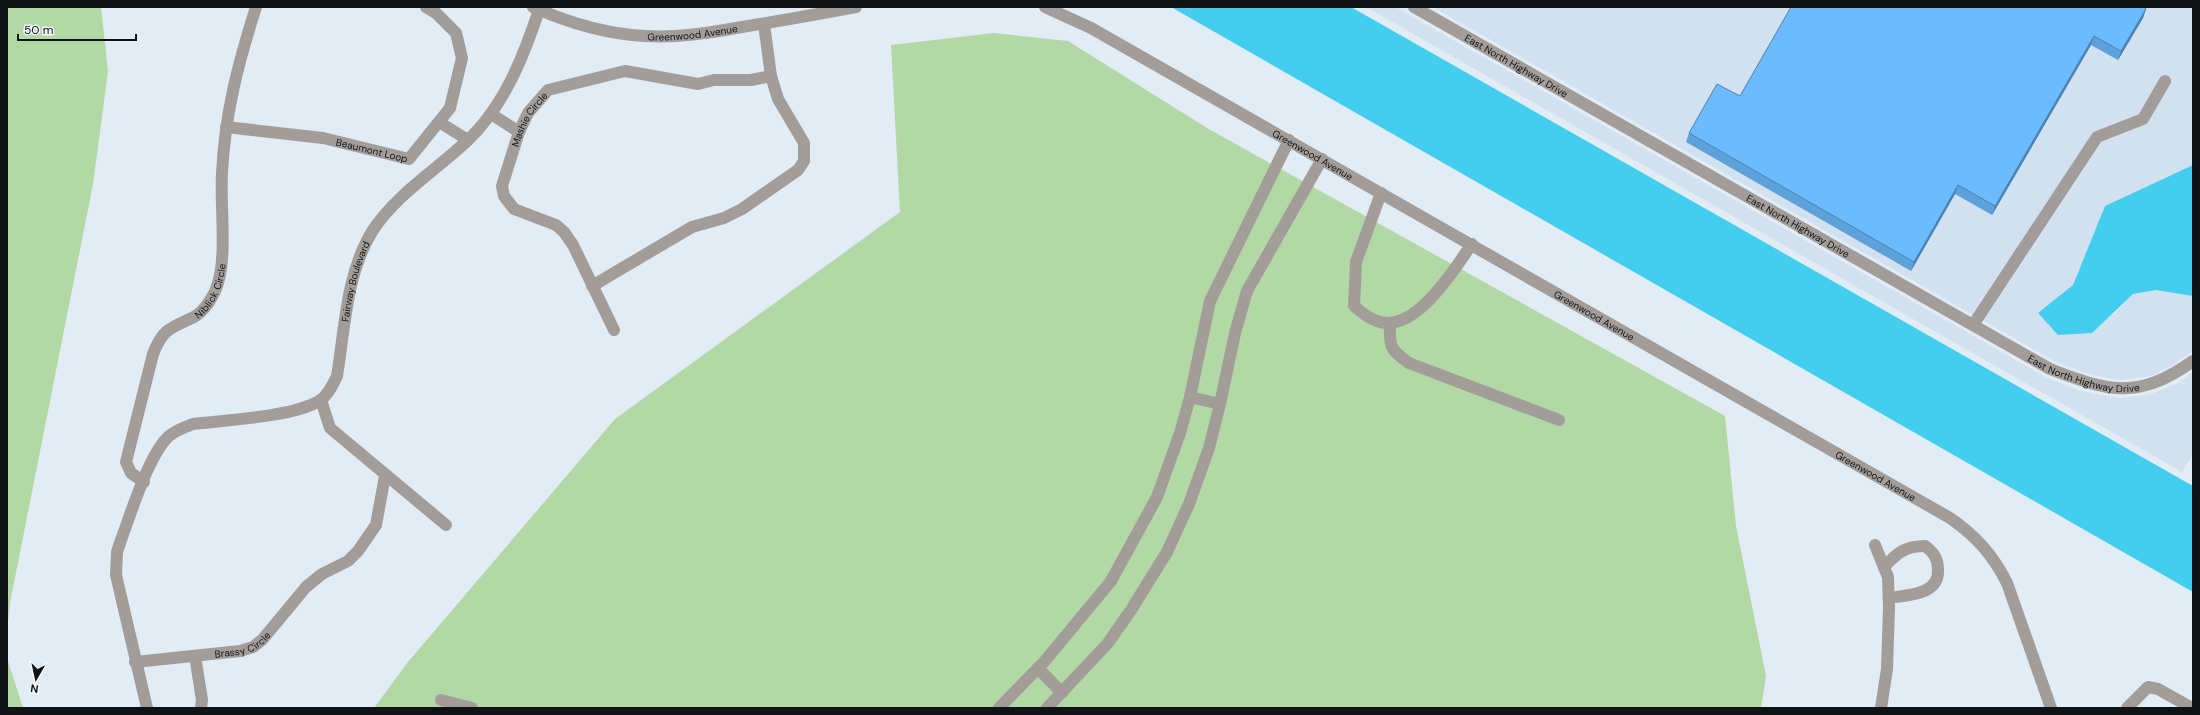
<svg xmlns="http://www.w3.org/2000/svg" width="2200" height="715" viewBox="0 0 2200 715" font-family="'DM Sans',sans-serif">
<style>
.built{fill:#d1e1f0}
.green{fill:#b2d8a5}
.water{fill:#43cef0}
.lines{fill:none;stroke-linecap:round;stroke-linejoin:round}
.minor{stroke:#a39d9a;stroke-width:12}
.wall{fill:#5ca1da}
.shaded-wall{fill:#4b83b2}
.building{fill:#6bbbfe;stroke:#4b83b2}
.labels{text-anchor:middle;stroke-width:3;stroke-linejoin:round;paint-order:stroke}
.street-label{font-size:10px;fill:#0f1316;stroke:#f2f8fe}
</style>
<rect width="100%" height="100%" fill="#e1ecf5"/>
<g class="built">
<polygon points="1366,7 1397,8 2047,378 2081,391 2118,398 2149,395 2178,383 2193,372 2193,454 2182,472"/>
<polygon points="1433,7 2193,7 2193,165 2105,206 2073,285 2039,313 2114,314 2133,294 2156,290 2193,296 2193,351 2170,367 2147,377 2118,380 2085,373 2054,361"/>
</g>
<g class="green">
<polygon points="7,7 101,7 108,71 93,184 10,603 7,632"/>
<polygon points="994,33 1068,41 1207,128 1725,416 1736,526 1766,676 1761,708 374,708 408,662 615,419 900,212 891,45"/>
<polygon points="7,658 23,708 7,708"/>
</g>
<g class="water">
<polygon points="1171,7 1351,7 2193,486 2193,592"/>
<polygon points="2193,165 2193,296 2156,290 2133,294 2092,333 2058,335 2038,313 2073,285 2105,206"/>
</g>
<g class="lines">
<g class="minor">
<path id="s1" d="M533,7C569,23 605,34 645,36C677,38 709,33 742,27C780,21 818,14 856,7"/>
<path id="s2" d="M1045,7L1091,28L1950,518C1976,536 1993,555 2007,583L2051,708"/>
<path id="s3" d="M1414,7L2050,369C2110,392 2138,400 2193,361"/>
<polyline points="491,114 519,132"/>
<polyline points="439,122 468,140"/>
<path id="s4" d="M226,127L323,138L409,159L450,108L462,58L456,33L436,13L426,7"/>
<path d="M1381,193L1356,262L1354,306C1361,312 1368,318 1377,321C1415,335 1454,269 1472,244"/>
<polyline points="592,286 692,227 724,218 742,209 798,170 804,161 804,143 778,99 771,76 764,24"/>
<path d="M1390,323C1389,346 1390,350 1409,363L1559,420"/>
<polyline points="1973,325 2097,137 2143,119 2165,81"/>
<path id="s5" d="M614,330L573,245L564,232L556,225L514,209L504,196L502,186L519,132L528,113L548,90L625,71L698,84L714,80H751L771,76"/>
<polyline points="1190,397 1220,404"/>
<polyline points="321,400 330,428 446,525"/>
<path id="s6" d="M144,482L131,473L126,462L153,354C163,328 171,328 194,317C205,311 215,294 218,283C227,254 220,205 222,173C225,113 238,64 256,7"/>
<polyline points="1875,545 1888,577 1889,608 1887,669 1881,708"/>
<path d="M1884,567C1897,553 1905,546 1925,546C1933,552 1938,558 1938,569C1940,595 1908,595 1889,598"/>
<polyline points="195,656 202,700 201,708"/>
<path id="s7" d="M135,662L240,651L253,647L262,640L306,587L322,574L348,561L358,551L376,525L385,476"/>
<polyline points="1038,668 1062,693"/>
<polyline points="441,700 472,708"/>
<path id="s8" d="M147,708L116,575L117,552L121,540C131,513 149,454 169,436C176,430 185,427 193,424C227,420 292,417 319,401C328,396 333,384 337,376C345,328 346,273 373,230C396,195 436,170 467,141C504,106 523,58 539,10"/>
<polyline points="999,708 1044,662 1111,581 1157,497 1180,433 1190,397 1210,301 1289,140"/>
<polyline points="1047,708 1108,643 1131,610 1167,552 1189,504 1209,448 1220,404 1235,333 1247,291 1322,159"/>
<polyline points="2127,708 2148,687 2158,689 2192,708"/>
</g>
</g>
<polygon class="wall" points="2146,9 2143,18 2118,60 2091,45 1992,215 1955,194 1911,271 1686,142 1689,133 1740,96"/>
<g class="shaded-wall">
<polygon points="2146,9 2143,18 2118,60 2121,51"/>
<polygon points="2094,36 2091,45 1992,215 1995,206"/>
<polygon points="1958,185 1955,194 1911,271 1914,262"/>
</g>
<polygon class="building" points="1791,7 2143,7 2146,9 2121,51 2094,36 1995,206 1958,185 1914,262 1689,133 1717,84 1740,96"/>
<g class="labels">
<g class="street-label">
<text dy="4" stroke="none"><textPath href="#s1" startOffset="164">Greenwood Avenue</textPath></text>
<text dy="4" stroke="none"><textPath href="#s3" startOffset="118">East North Highway Drive</textPath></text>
<text dy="4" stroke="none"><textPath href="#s5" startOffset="265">Mashie Circle</textPath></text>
<text dy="4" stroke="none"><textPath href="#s4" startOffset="148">Beaumont Loop</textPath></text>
<text dy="4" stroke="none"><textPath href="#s2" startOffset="306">Greenwood Avenue</textPath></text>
<text dy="4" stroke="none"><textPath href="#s3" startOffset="442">East North Highway Drive</textPath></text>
<text dy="4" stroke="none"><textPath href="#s8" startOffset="571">Fairway Boulevard</textPath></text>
<text dy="4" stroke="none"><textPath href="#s6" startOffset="229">Niblick Circle</textPath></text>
<text dy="4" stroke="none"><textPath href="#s2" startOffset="630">Greenwood Avenue</textPath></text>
<text dy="4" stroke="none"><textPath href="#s3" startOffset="766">East North Highway Drive</textPath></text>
<text dy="4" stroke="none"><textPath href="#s2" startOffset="954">Greenwood Avenue</textPath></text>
<text dy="4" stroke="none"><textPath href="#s7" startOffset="110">Brassy Circle</textPath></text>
</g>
</g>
<rect width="2200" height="715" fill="none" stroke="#0f1316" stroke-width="16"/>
<g transform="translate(36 679) rotate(189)" stroke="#f2f8fe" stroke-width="3" paint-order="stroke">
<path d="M0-3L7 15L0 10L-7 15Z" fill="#0f1316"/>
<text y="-6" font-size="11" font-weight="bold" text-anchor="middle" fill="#0f1316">N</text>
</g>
<path d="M18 34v6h118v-6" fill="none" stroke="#0f1316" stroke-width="2"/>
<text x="24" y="34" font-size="12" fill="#0f1316" stroke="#f2f8fe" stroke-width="3" paint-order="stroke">50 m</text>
</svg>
